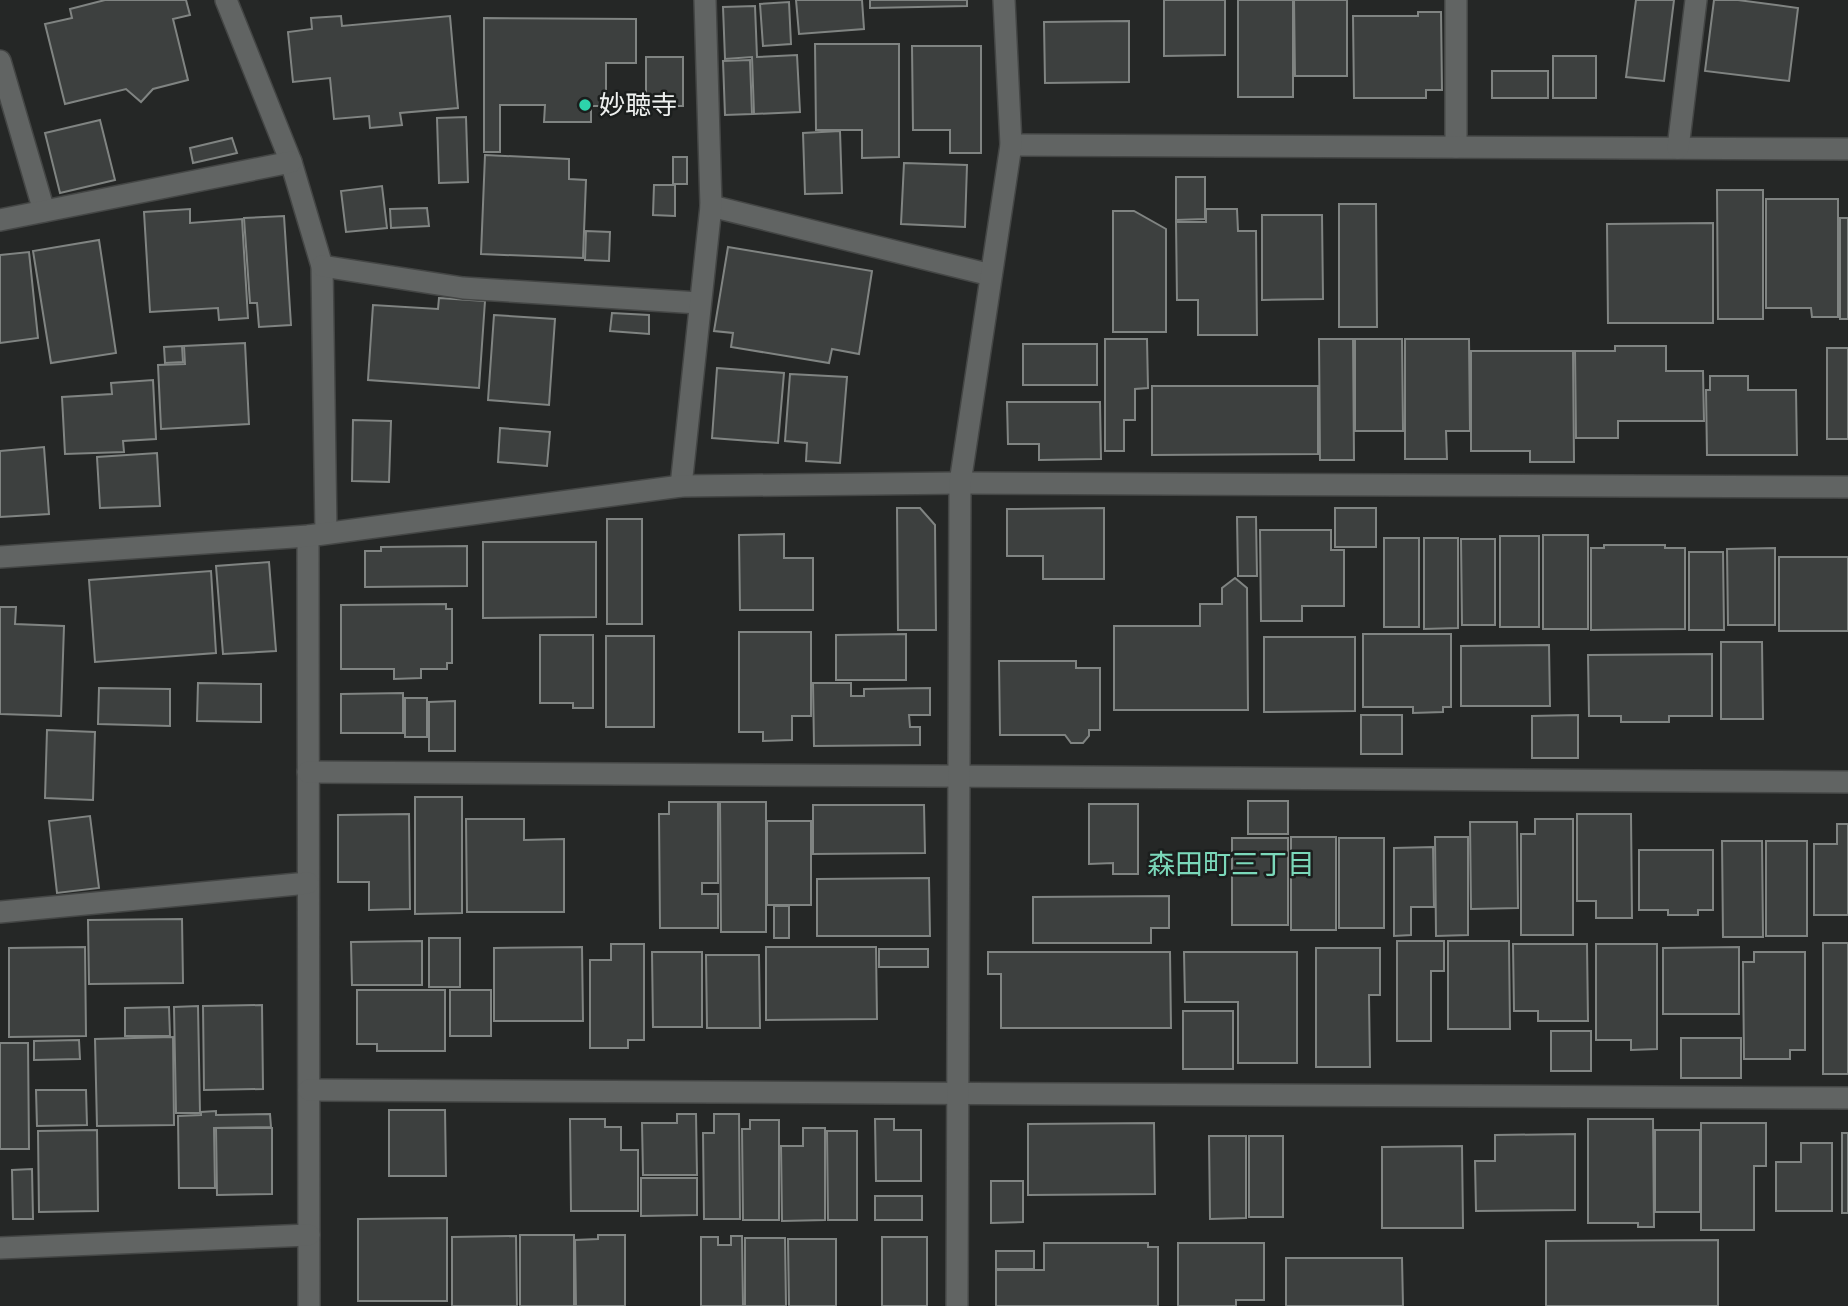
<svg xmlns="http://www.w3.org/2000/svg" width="1848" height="1306" viewBox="0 0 1848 1306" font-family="Commissioner,'Noto Sans JP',sans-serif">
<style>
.building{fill:#3d403f;stroke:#808482;stroke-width:2}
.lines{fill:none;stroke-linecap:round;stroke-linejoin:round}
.minor-casing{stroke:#444645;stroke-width:24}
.minor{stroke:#616463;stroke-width:21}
.poi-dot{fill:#2dd4ab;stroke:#1b1e1d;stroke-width:2.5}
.labels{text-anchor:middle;stroke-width:5;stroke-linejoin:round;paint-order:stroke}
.poi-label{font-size:26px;fill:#eef0ef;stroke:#1b1e1d;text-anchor:start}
.neighbourhood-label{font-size:28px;fill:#7bd8ba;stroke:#1b1e1d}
</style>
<rect width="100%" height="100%" fill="#252726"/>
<g class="building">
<polygon points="105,0 186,0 190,15 173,19 188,80 153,89 141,102 126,89 65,104 45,24 72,18 70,9"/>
<polygon points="796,0 862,0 864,29 799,34"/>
<polygon points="870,0 967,0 967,6 870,8"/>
<polygon points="1164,0 1225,0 1225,55 1164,56"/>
<rect x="1238" y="0" width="55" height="97"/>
<polygon points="1294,0 1347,0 1347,76 1295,76"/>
<polygon points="1636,0 1674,0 1664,81 1626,77"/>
<polygon points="1714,0 1738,0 1798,8 1789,81 1705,71"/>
<polygon points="789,2 791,44 763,46 760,4"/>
<polygon points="755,6 757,57 797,55 800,112 754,114 752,57 725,59 723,7"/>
<polygon points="1418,12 1441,12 1442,90 1426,90 1426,98 1354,98 1353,16 1418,16"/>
<polygon points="341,16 342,26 450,16 458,108 400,113 402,125 370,128 369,116 334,119 330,78 293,82 288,32 312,29 311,18"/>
<polygon points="484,18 636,19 636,63 606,63 606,106 591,106 591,122 544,122 545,105 500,105 500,152 484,152"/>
<polygon points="1129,21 1129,82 1045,83 1044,22"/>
<polygon points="815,44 899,44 899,157 862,158 862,130 816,130"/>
<polygon points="912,46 981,46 981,153 950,153 950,130 913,130"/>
<rect x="1553" y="56" width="43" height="42"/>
<rect x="646" y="57" width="37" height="49"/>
<polygon points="750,60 752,114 725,115 723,61"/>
<rect x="1492" y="71" width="56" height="27"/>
<polygon points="466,117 468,182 439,183 437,118"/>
<polygon points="100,120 115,180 60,193 45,133"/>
<polygon points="840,131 842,193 805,194 803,133"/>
<polygon points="232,138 237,153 193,163 190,148"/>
<polygon points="485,155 569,159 569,179 586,180 583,258 481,254"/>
<rect x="673" y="157" width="14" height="27"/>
<polygon points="904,163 967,165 965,227 901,224"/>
<polygon points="1176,177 1205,177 1205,219 1176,220"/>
<polygon points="654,185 675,185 675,216 653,215"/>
<polygon points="382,186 387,228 346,232 341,191"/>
<polygon points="1717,190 1763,190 1763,319 1718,319"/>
<polygon points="1766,199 1838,199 1838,317 1812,317 1811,308 1766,308"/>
<polygon points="1339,204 1376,204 1377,327 1339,327"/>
<polygon points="427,208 429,226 391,228 390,209"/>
<polygon points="190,209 190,223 242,219 248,318 219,320 218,308 150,312 144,212"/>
<polygon points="1206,209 1237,209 1238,231 1256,231 1257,335 1198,335 1198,300 1177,300 1176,222 1206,222"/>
<polygon points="1113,211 1134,211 1166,229 1166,332 1113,332"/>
<polygon points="1262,215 1322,215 1323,299 1262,300"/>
<polygon points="284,216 291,325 259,327 257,303 250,303 244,218"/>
<rect x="1840" y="218" width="8" height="101"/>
<polygon points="1713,223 1713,323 1608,323 1607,224"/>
<polygon points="586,231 610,232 609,261 585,260"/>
<polygon points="99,240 116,353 51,363 33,251"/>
<polygon points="728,247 872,271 859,354 832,349 829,363 731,347 733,333 714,331"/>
<polygon points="29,252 38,338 0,343 0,255"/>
<polygon points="439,298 485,301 479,388 368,380 373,305 438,309"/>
<polygon points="612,313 649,315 649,334 610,331"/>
<polygon points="494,315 555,319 549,405 488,400"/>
<polygon points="1105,339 1147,339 1148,388 1135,389 1135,420 1124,420 1124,451 1105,451"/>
<polygon points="1319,339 1353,339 1354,460 1320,460"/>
<polygon points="1355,339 1402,339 1403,431 1355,431"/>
<polygon points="1405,339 1469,339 1470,431 1446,431 1447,459 1405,459"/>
<polygon points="245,343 249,424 161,429 158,365 185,364 184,346"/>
<rect x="1023" y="344" width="74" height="41"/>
<polygon points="182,346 183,362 165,363 164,347"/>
<polygon points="1615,346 1666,346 1666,371 1703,371 1704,421 1618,421 1618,438 1576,438 1575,351 1615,351"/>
<rect x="1827" y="348" width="21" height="91"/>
<polygon points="1471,351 1573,351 1574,462 1530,462 1530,451 1471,451"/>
<polygon points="717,368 784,373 778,443 712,438"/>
<polygon points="790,374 847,377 840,463 806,461 807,443 785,441"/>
<polygon points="1710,376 1748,376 1748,390 1796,390 1797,455 1707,455 1706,390 1710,390"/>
<polygon points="153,380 156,439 123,441 124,452 65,454 62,397 112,394 111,383"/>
<polygon points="1152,386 1318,386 1318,454 1152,455"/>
<polygon points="1007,402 1100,402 1101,459 1039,460 1039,444 1008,444"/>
<polygon points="353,420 391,421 389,482 352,481"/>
<polygon points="500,428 550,432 547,466 498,462"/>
<polygon points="44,447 49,514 0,517 0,451"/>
<polygon points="157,453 160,506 100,508 97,457"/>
<polygon points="897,508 920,508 935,525 936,630 898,630"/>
<polygon points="1104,508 1104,579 1043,579 1043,556 1007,556 1007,509"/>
<rect x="1335" y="508" width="41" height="39"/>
<polygon points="1237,517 1256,517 1257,576 1238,576"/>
<rect x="607" y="519" width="35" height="105"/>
<polygon points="1260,530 1331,530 1331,550 1344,550 1344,606 1302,606 1302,621 1261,621"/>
<polygon points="784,534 784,558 813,558 813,610 740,610 739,535"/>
<rect x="1543" y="535" width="45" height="94"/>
<rect x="1500" y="536" width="39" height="91"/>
<rect x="1384" y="538" width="35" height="89"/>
<polygon points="1424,538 1458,538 1458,628 1424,629"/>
<polygon points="1461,539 1495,539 1495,625 1462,625"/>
<polygon points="483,542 596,542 596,617 483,618"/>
<polygon points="1604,545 1665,545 1665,548 1685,548 1685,629 1591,630 1591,548 1604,548"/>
<polygon points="467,546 467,586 365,587 365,551 381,551 381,547"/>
<polygon points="1775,548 1775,625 1728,625 1727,549"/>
<polygon points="1689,552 1723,552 1724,630 1689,630"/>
<rect x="1779" y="557" width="69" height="74"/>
<polygon points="269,562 276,651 223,654 216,566"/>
<polygon points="211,571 216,653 95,662 89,580"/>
<polygon points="1235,578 1247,588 1248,710 1114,710 1114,626 1200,626 1200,604 1222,604 1222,588"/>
<polygon points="446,604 446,609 452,609 452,663 447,663 447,669 421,669 421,678 394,679 394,669 341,669 341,605"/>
<polygon points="0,607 16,607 15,624 64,626 61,716 0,714"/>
<polygon points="739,632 811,632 811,716 792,716 792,740 763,741 763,732 739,732"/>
<polygon points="906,634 906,680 836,680 836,635"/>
<polygon points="1363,634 1451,634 1451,707 1443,707 1443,712 1413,713 1413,707 1363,707"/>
<polygon points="540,635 593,635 593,708 573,708 573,703 540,703"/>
<rect x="606" y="636" width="48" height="91"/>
<polygon points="1264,637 1355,637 1355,711 1264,712"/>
<polygon points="1721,642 1762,642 1763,719 1721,719"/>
<polygon points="1549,645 1550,706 1461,706 1461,646"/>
<polygon points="1712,654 1712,716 1669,716 1669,722 1621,722 1621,716 1589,716 1588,655"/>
<polygon points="999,661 1076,661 1076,668 1100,668 1100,730 1089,730 1089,736 1083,743 1071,743 1065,735 1000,735"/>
<polygon points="198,683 261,684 261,722 197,721"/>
<polygon points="813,683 851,683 851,696 864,696 864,689 930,688 930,715 909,715 910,727 920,727 920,745 814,746"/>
<polygon points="99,688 170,689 170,726 98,724"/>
<polygon points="403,693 403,733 341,733 341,694"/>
<rect x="405" y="698" width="22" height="39"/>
<polygon points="455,701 455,751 429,751 429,702"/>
<rect x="1361" y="715" width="41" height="39"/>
<polygon points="1578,715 1578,758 1532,758 1532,716"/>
<polygon points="47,730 95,732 93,800 45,798"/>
<polygon points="415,797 462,797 462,913 415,914"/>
<rect x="1248" y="801" width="40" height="33"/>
<polygon points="669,802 718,802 718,883 702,883 702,894 718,894 718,928 660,928 659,814 669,814"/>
<polygon points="720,802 766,802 766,932 721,932"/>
<polygon points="1089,804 1138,804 1138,874 1113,874 1113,863 1089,864"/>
<polygon points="813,805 924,805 925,853 813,854"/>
<polygon points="409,814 410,909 369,910 369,882 338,882 338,815"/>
<polygon points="1577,814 1631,814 1632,918 1596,918 1596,901 1577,901"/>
<polygon points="90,816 99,888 57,893 49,821"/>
<polygon points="466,819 524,819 524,840 564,839 564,912 467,912"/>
<polygon points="1535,819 1573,819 1573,935 1521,935 1521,834 1535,834"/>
<rect x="767" y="821" width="44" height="84"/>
<polygon points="1470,822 1517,822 1518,908 1471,909"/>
<polygon points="1837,824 1848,824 1848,915 1814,915 1814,844 1837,844"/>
<rect x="1291" y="837" width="45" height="93"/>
<polygon points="1435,837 1468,837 1468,935 1436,936"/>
<rect x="1232" y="838" width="56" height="87"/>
<rect x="1339" y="838" width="45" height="90"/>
<polygon points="1722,841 1762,841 1763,937 1723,937"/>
<rect x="1766" y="841" width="41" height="95"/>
<polygon points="1433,847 1434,907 1411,907 1411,935 1394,936 1394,848"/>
<polygon points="1639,850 1713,850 1713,910 1698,910 1698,915 1668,915 1668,910 1639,910"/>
<polygon points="929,878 930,936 817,936 817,879"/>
<polygon points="1169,896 1169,928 1151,928 1151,943 1033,943 1033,897"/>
<rect x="774" y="906" width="15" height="32"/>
<polygon points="182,919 183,983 89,984 88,920"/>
<rect x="429" y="938" width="31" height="49"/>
<polygon points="422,941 422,985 352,985 351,942"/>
<polygon points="1397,941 1444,941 1444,971 1431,971 1431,1041 1397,1041"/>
<polygon points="1448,941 1509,941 1510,1029 1448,1029"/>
<rect x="1823" y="943" width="25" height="131"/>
<polygon points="611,944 644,944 644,1040 628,1040 628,1048 590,1048 590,960 611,960"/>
<polygon points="1513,944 1587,944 1588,1021 1538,1021 1538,1011 1514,1011"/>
<polygon points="1596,944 1657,944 1657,1049 1631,1050 1631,1040 1596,1040"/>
<polygon points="85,947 86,1036 9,1037 9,948"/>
<polygon points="582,947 583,1021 494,1021 494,948"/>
<polygon points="766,947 876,947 877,1019 766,1020"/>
<polygon points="1739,947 1739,1014 1663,1014 1663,948"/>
<polygon points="1316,948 1380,948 1380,995 1369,995 1370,1067 1316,1067"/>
<rect x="879" y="949" width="49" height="18"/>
<polygon points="652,952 702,952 702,1027 653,1027"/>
<polygon points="988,952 1170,952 1171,1028 1001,1028 1001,974 988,974"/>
<polygon points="1184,952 1297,952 1297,1063 1238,1063 1238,1002 1185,1002"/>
<polygon points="1754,952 1805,952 1805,1050 1790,1050 1790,1059 1744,1059 1743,962 1754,962"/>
<polygon points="706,955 759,955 760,1028 707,1028"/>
<polygon points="357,990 445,990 445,1051 377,1051 377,1044 357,1044"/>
<rect x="450" y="990" width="41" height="46"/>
<polygon points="262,1005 263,1089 204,1090 203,1006"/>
<polygon points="198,1006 200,1113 176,1113 174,1007"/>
<polygon points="169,1007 170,1036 125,1036 125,1008"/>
<rect x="1183" y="1011" width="50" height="58"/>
<rect x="1551" y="1031" width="40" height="40"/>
<polygon points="173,1037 174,1125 97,1126 95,1039"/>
<rect x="1681" y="1038" width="60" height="40"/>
<polygon points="79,1040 80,1059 34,1060 34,1041"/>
<polygon points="0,1043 28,1043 29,1149 0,1149"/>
<polygon points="36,1090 86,1090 87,1125 37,1126"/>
<polygon points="389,1110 445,1110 446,1176 389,1176"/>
<polygon points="216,1111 216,1115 270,1114 271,1127 214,1128 215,1188 179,1188 178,1116 201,1115 201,1112"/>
<polygon points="677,1114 696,1114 697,1175 643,1175 642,1123 677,1123"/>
<polygon points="714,1114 739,1114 740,1219 704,1219 703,1133 714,1133"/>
<polygon points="570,1119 605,1119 605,1127 621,1127 621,1150 638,1150 638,1211 571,1211"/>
<polygon points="875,1119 894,1119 894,1130 921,1130 921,1181 876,1181"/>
<polygon points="1588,1119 1653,1119 1654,1227 1638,1227 1638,1223 1588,1223"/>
<polygon points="750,1120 779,1120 779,1220 743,1220 742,1129 750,1129"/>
<polygon points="1154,1123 1155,1194 1028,1195 1028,1124"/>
<polygon points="1701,1123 1766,1123 1766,1166 1754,1166 1754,1230 1701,1230"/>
<polygon points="216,1128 272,1128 272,1194 217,1195"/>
<polygon points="803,1128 825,1128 825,1220 782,1221 781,1146 803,1146"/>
<polygon points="97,1130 98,1211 39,1212 38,1131"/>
<rect x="1655" y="1130" width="45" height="82"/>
<polygon points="827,1131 857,1131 857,1220 828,1220"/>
<rect x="1842" y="1133" width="6" height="80"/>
<polygon points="1575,1134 1575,1210 1476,1211 1475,1161 1495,1161 1495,1135"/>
<polygon points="1209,1136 1246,1136 1246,1218 1210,1219"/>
<rect x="1249" y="1136" width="34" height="81"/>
<polygon points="1801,1143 1832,1143 1832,1211 1776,1211 1776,1162 1801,1162"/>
<polygon points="1462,1146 1463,1228 1382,1228 1382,1147"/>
<polygon points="32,1169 33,1219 13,1219 12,1170"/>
<polygon points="641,1178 697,1178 697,1215 641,1216"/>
<polygon points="991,1181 1023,1181 1023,1222 991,1223"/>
<rect x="875" y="1196" width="47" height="24"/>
<polygon points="447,1218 447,1301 358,1301 358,1219"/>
<rect x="520" y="1235" width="54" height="71"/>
<polygon points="598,1235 625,1235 625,1306 576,1306 575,1240 598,1239"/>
<polygon points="516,1236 517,1306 452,1306 452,1237"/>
<polygon points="731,1236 742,1236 743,1306 701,1306 701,1237 718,1237 718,1245 731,1245"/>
<rect x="882" y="1237" width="45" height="69"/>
<polygon points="745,1238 785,1238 786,1306 745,1306"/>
<polygon points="788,1239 836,1239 836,1306 789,1306"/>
<polygon points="1718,1240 1718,1306 1546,1306 1546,1241"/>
<polygon points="1044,1243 1148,1243 1148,1247 1158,1247 1158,1306 996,1306 996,1270 1044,1270"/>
<polygon points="1178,1243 1264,1243 1264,1300 1236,1300 1236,1306 1178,1306"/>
<rect x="996" y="1251" width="38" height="18"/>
<polygon points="1286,1258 1402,1258 1403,1306 1286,1306"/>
</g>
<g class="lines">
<g class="minor-casing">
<g id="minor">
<polyline points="226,0 291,162 322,266 326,533"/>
<polyline points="1456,0 1456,147"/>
<polyline points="0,61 44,211"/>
<polyline points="1011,145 1848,149"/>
<polyline points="1678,148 1696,0"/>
<polyline points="711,206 991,275"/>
<polyline points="0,220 291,162"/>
<polyline points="322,266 463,288 699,303"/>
<polyline points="681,486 711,206 705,0"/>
<polyline points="308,536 309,1306"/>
<polyline points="0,557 308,536 681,486 960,483 1848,487"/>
<polyline points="308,772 1848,782"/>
<polyline points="0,912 308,883"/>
<polyline points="309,1090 1848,1098"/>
<polyline points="0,1248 309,1235"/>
<polyline points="957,1306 960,483 1011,145 1004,0"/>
</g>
</g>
<use href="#minor" class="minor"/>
</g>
<circle class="poi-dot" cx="585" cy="105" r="7"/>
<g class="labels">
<g class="poi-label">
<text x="599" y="114">妙聴寺</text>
</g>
<g class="neighbourhood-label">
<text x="1231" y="874">森田町三丁目</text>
</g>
</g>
</svg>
